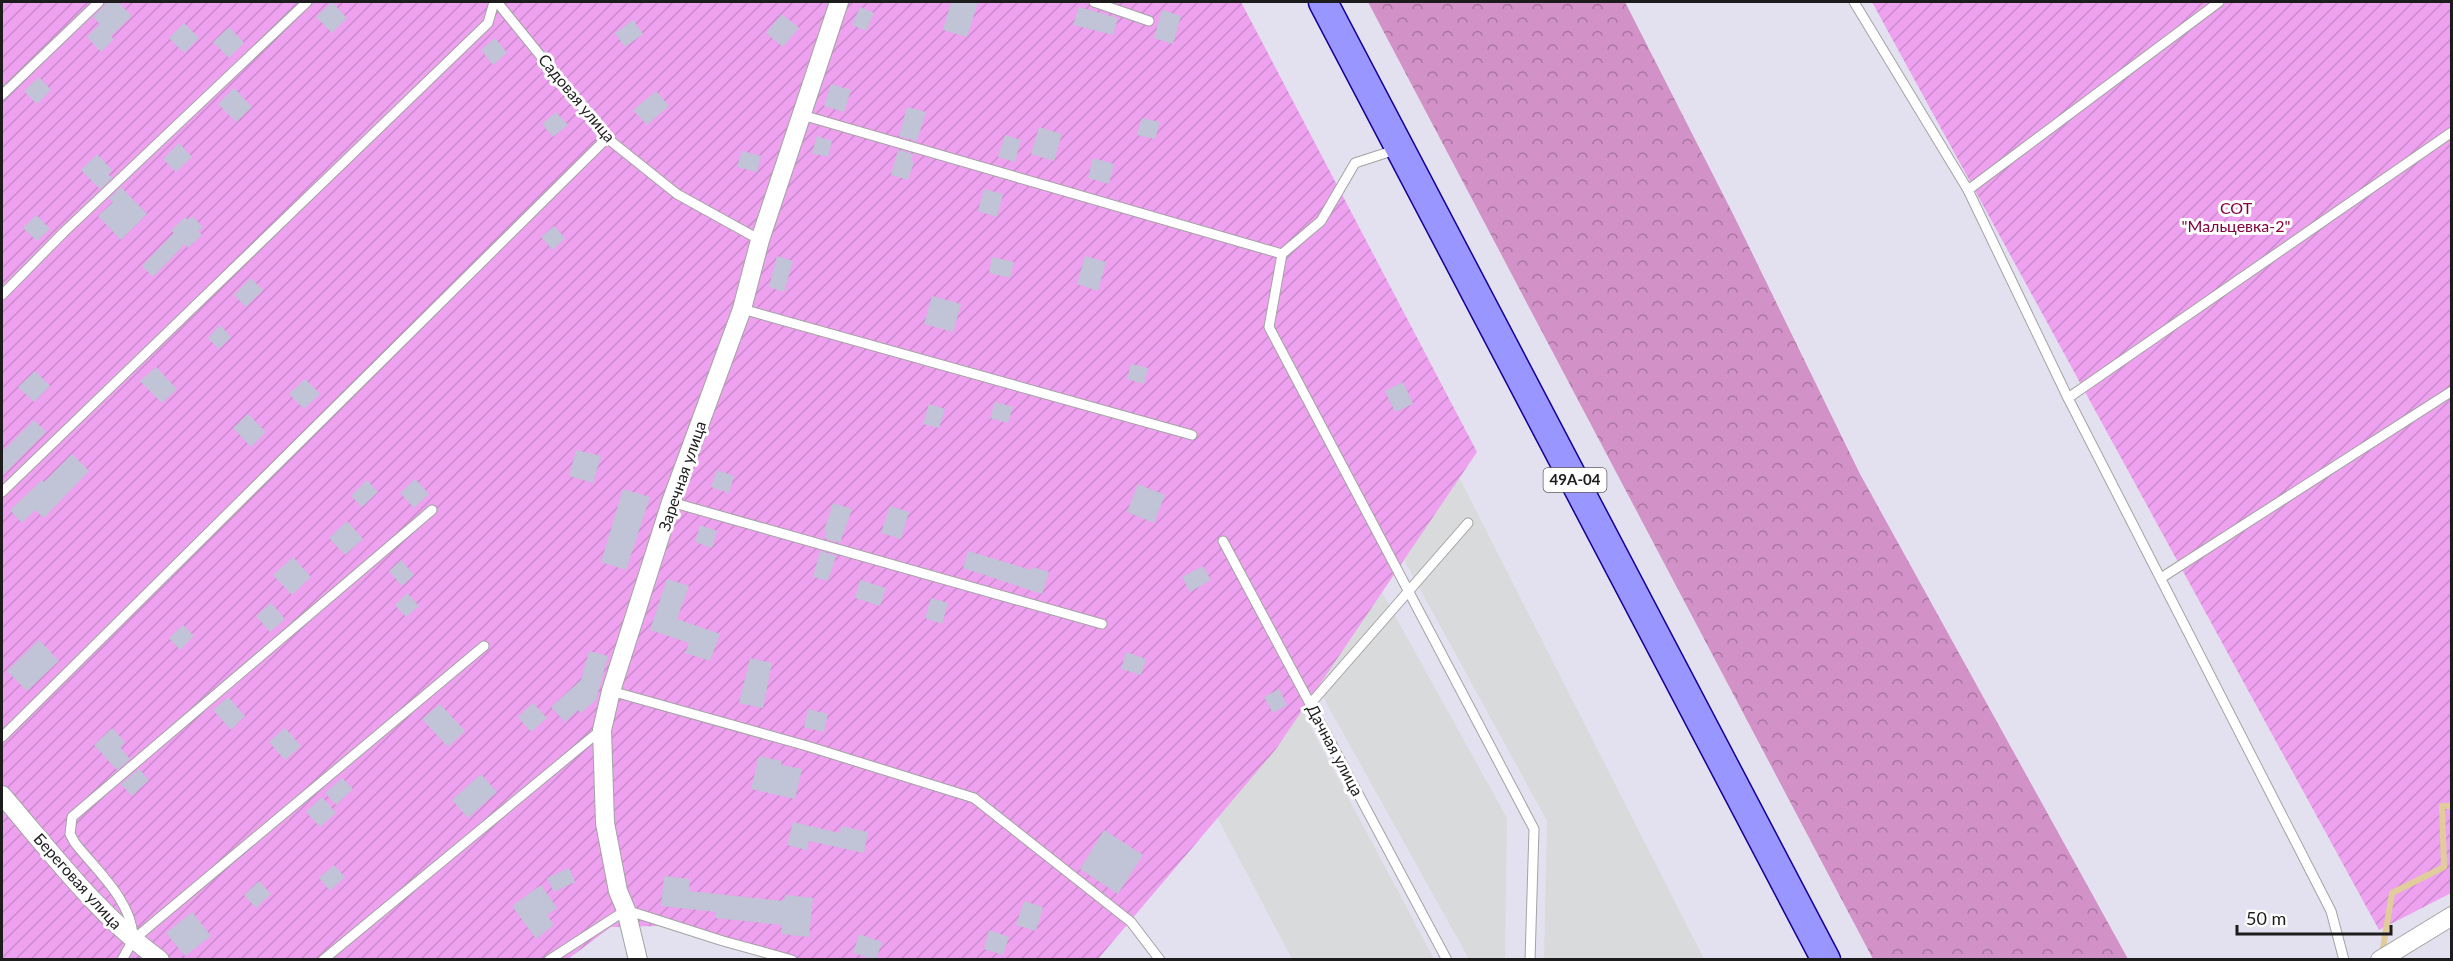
<svg xmlns="http://www.w3.org/2000/svg" width="2453" height="961" viewBox="0 0 2453 961" font-family="Lato,sans-serif">
<style>
.residential{fill:#d9dadb}
.forest{fill:url(#forest-crowns)}
.garden{fill:url(#garden-furrows)}
.lines{fill:none;stroke-linecap:round;stroke-linejoin:round}
.stream{stroke:#e1cc9c;stroke-width:6}
.building{fill:#c1c3d6}
.lane-casing{stroke:#a3a3a3;stroke-width:11}
.street-casing{stroke:#a3a3a3;stroke-width:20}
.primary-casing{stroke:#140095;stroke-width:31}
.lane{stroke:#fff;stroke-width:9}
.street{stroke:#fff;stroke-width:18}
.primary{stroke:#9a96ff;stroke-width:28}
.labels{text-anchor:middle;stroke-width:6;stroke-linejoin:round;paint-order:stroke}
.shield{fill:#fff;stroke:#606060;stroke-width:1.5}
.shield-label{font-size:15px;font-weight:bold;fill:#1c1c1c}
.street-label{font-size:16px;fill:#1c1c1c;stroke:#fff}
.park-label{font-size:16px;fill:#84013b;stroke:#fff}
</style>
<defs>
<pattern id="forest-crowns" width="20" height="18" patternUnits="userSpaceOnUse" patternTransform="scale(1.5)"><rect width="20" height="18" fill="#d291c7"/><path d="M2 6a3 3 0 1 1 6 0M12 15a3 3 0 1 1 6 0" fill="none" stroke="#aa76a1"/></pattern>
<pattern id="garden-furrows" width="10" height="10" patternUnits="userSpaceOnUse" patternTransform="scale(1.5)"><rect width="10" height="10" fill="#eda1ef"/><path d="M-1 1l2-2M0 10L10 0M9 11l2-2" fill="none" stroke="#cb8acc"/></pattern>
</defs>
<rect width="100%" height="100%" fill="#e3e1ef"/>
<g class="residential">
<polygon points="1342,247 1704,959 1544,959 1547,821 1282,337"/>
<polygon points="1265,381 1507,818 1505,959 1469,959 1217,507"/>
<polygon points="1223,562 1434,959 1292,959 1149,688"/>
</g>
<polygon class="forest" points="1368,2 1625,2 1733,214 1860,474 2128,959 1873,959"/>
<g class="garden">
<polygon points="2,2 1241,2 1477,452 1276,749 1098,959 773,959 660,926 611,927 568,959 2,960"/>
<polygon points="1872,2 2451,2 2451,893 2379,930"/>
</g>
<g class="lines">
<polyline class="stream" points="2382,954 2392,893 2444,867 2442,806 2452,806"/>
</g>
<g class="building">
<polygon points="106,2 118,2 132,16 111,36 114,39 101,52 87,37 100,24 93,17 104,6"/>
<polygon points="332,2 347,18 332,33 316,17"/>
<polygon points="951,2 978,2 967,37 943,30"/>
<polygon points="860,7 874,13 866,31 852,25"/>
<polygon points="1079,7 1118,18 1113,35 1073,25"/>
<polygon points="1162,10 1181,16 1173,44 1154,38"/>
<polygon points="782,14 799,28 783,47 766,33"/>
<polygon points="633,20 643,34 625,47 615,33"/>
<polygon points="184,23 199,38 184,53 169,38"/>
<polygon points="229,27 244,43 229,58 213,42"/>
<polygon points="495,38 507,53 493,65 481,50"/>
<polygon points="39,77 51,90 37,104 24,91"/>
<polygon points="831,84 851,90 844,112 824,106"/>
<polygon points="234,88 252,107 236,122 218,104"/>
<polygon points="656,91 669,106 647,125 633,110"/>
<polygon points="907,107 926,112 917,141 899,136"/>
<polygon points="556,112 568,125 553,137 542,124"/>
<polygon points="1142,118 1160,122 1155,139 1137,135"/>
<polygon points="1039,127 1062,134 1054,161 1031,154"/>
<polygon points="1005,135 1021,140 1015,162 998,157"/>
<polygon points="817,136 832,141 828,157 812,153"/>
<polygon points="179,143 192,157 176,172 163,159"/>
<polygon points="898,150 913,154 911,161 914,162 908,180 891,175"/>
<polygon points="742,151 761,156 757,172 737,167"/>
<polygon points="97,154 112,170 108,174 112,178 100,189 81,170"/>
<polygon points="1093,158 1114,164 1109,184 1088,178"/>
<polygon points="121,187 147,214 121,240 98,216 113,202 109,199"/>
<polygon points="984,189 1003,194 997,217 978,211"/>
<polygon points="36,215 50,229 37,241 23,228"/>
<polygon points="192,216 203,227 198,231 202,235 188,248 185,244 153,277 142,266 174,233 171,230 185,217 188,220"/>
<polygon points="554,226 565,238 553,250 541,237"/>
<polygon points="777,256 793,261 784,292 769,287"/>
<polygon points="1085,256 1106,262 1098,291 1077,284"/>
<polygon points="992,257 1014,262 1010,278 989,273"/>
<polygon points="251,278 263,290 246,307 234,295"/>
<polygon points="932,296 961,304 953,332 924,324"/>
<polygon points="220,325 231,337 219,349 208,338"/>
<polygon points="1131,364 1148,368 1144,384 1127,379"/>
<polygon points="156,367 177,389 162,403 140,381"/>
<polygon points="35,371 50,386 34,402 18,387"/>
<polygon points="305,379 320,394 304,409 289,394"/>
<polygon points="1403,382 1413,404 1395,412 1385,391"/>
<polygon points="995,402 1013,407 1008,423 990,418"/>
<polygon points="929,404 945,409 939,428 923,424"/>
<polygon points="248,414 266,432 251,447 233,428"/>
<polygon points="34,420 46,432 2,476 2,452"/>
<polygon points="576,450 601,456 593,483 569,476"/>
<polygon points="72,454 89,471 44,518 35,510 22,523 10,510 42,480 44,482"/>
<polygon points="717,470 734,476 729,493 711,487"/>
<polygon points="415,479 429,494 414,508 400,493"/>
<polygon points="367,480 378,492 362,507 351,496"/>
<polygon points="1138,484 1165,495 1154,523 1127,512"/>
<polygon points="623,489 650,497 626,570 601,562"/>
<polygon points="833,503 852,509 840,543 824,538 827,532 824,531"/>
<polygon points="890,506 909,512 901,539 881,533"/>
<polygon points="347,521 363,539 345,555 329,538"/>
<polygon points="700,525 717,531 712,548 695,542"/>
<polygon points="820,551 836,556 828,581 813,577"/>
<polygon points="968,551 1031,570 1032,567 1049,572 1042,594 963,568"/>
<polygon points="293,557 311,577 292,595 273,575"/>
<polygon points="401,560 414,575 402,586 389,571"/>
<polygon points="1203,566 1211,580 1190,592 1182,577"/>
<polygon points="667,579 689,586 677,619 720,634 710,661 685,653 689,643 650,630"/>
<polygon points="860,580 886,588 880,606 855,598"/>
<polygon points="407,593 419,606 406,617 395,605"/>
<polygon points="931,598 948,603 942,624 925,618"/>
<polygon points="271,603 285,619 270,632 256,616"/>
<polygon points="183,625 194,636 180,650 169,638"/>
<polygon points="39,640 59,661 27,691 7,671"/>
<polygon points="589,651 608,656 596,700 581,713 578,710 565,722 551,707 581,680"/>
<polygon points="1126,652 1146,659 1141,675 1121,669"/>
<polygon points="750,658 772,663 763,708 739,703"/>
<polygon points="1279,689 1287,705 1273,713 1264,697"/>
<polygon points="228,697 245,716 231,730 213,710"/>
<polygon points="533,703 547,718 531,732 518,717"/>
<polygon points="440,704 465,731 448,747 422,719"/>
<polygon points="808,709 828,714 824,732 804,727"/>
<polygon points="112,728 125,742 120,747 130,759 117,770 94,745"/>
<polygon points="285,728 301,746 285,760 269,742"/>
<polygon points="759,756 782,761 781,765 802,769 795,799 751,789"/>
<polygon points="139,769 149,780 132,796 121,784"/>
<polygon points="481,774 497,792 468,818 452,800"/>
<polygon points="342,778 353,789 336,805 325,793"/>
<polygon points="322,797 336,813 320,827 306,812"/>
<polygon points="793,822 840,833 841,826 868,832 864,853 809,841 807,850 787,845"/>
<polygon points="1104,830 1143,855 1118,894 1080,869"/>
<polygon points="334,865 345,877 330,891 319,878"/>
<polygon points="569,868 575,882 554,892 547,878"/>
<polygon points="664,876 690,879 689,891 784,901 785,895 813,898 809,937 781,934 782,925 715,918 716,912 661,906"/>
<polygon points="259,881 271,894 256,908 244,895"/>
<polygon points="541,885 557,908 547,915 554,925 536,939 512,906"/>
<polygon points="1024,901 1043,907 1036,931 1016,925"/>
<polygon points="192,912 211,936 185,956 166,933"/>
<polygon points="989,930 1009,937 1003,955 984,949"/>
<polygon points="859,934 882,942 876,960 853,953"/>
</g>
<g class="lines">
<g class="lane-casing">
<g id="lane">
<polyline points="497,2 607,138 677,194 760,240"/>
<polyline points="1094,2 1149,21"/>
<polyline points="1854,2 1968,190 2068,398 2331,911 2344,960"/>
<polyline points="2,95 99,2"/>
<polyline points="802,115 1282,254"/>
<polyline points="1398,149 1355,163 1321,221 1282,254 1269,327 1534,829 1530,960"/>
<polyline points="1968,190 2219,2"/>
<polyline points="2,295 64,232 307,2"/>
<polyline points="742,309 1192,435"/>
<polyline points="2068,398 2452,132"/>
<polyline points="2,492 488,23 494,2"/>
<polyline points="671,502 1102,624"/>
<polyline points="1223,541 1447,960"/>
<polyline points="2161,578 2452,391"/>
<polyline points="611,691 807,746 974,798 1131,922 1160,960"/>
<polyline points="1311,703 1468,523"/>
<polyline points="2,737 607,138"/>
<path d="M133,936C131,900 96,870 75,843L70,834L72,817L432,510"/>
<polyline points="122,960 133,940 484,646"/>
<polyline points="323,960 601,730"/>
<polyline points="549,960 626,910 723,941 792,960"/>
</g>
</g>
<g class="street-casing">
<g id="street">
<path d="M2,795C51,852 98,915 160,960"/>
<polyline points="638,960 626,910 618,891 605,823 602,730 611,691 671,502 742,309 760,240 839,2"/>
<polyline points="2380,960 2452,916"/>
</g>
</g>
<g class="primary-casing">
<polyline id="primary" points="1323,2 1826,960"/>
</g>
<use href="#lane" class="lane"/>
<use href="#street" class="street"/>
<use href="#primary" class="primary"/>
</g>
<g class="labels">
<rect class="shield" x="1543.5" y="468" width="63" height="24" rx="4.5"/>
<g class="shield-label">
<text x="1575" y="485">49А-04</text>
</g>
<g class="street-label">
<text transform="translate(577 98) rotate(50)" y="6">Садовая улица</text>
<text transform="translate(682 476) rotate(-71)" y="6">Заречная улица</text>
<text transform="translate(1335 750) rotate(62)" y="6">Дачная улица</text>
<text transform="translate(78 881) rotate(48)" y="6">Береговая улица</text>
</g>
<g class="park-label">
<text x="2236" y="214">СОТ<tspan x="2236" dy="18">"Мальцевка-2"</tspan></text>
</g>
</g>
<rect width="2453" height="961" fill="none" stroke="#1c1c1c" stroke-width="6"/>
<path d="M2237 925v9h154v-9" fill="none" stroke="#1c1c1c" stroke-width="3"/>
<text x="2246" y="925" font-size="18" fill="#1c1c1c" stroke="#ffffff" stroke-width="4.5" paint-order="stroke">50 m</text>
</svg>
